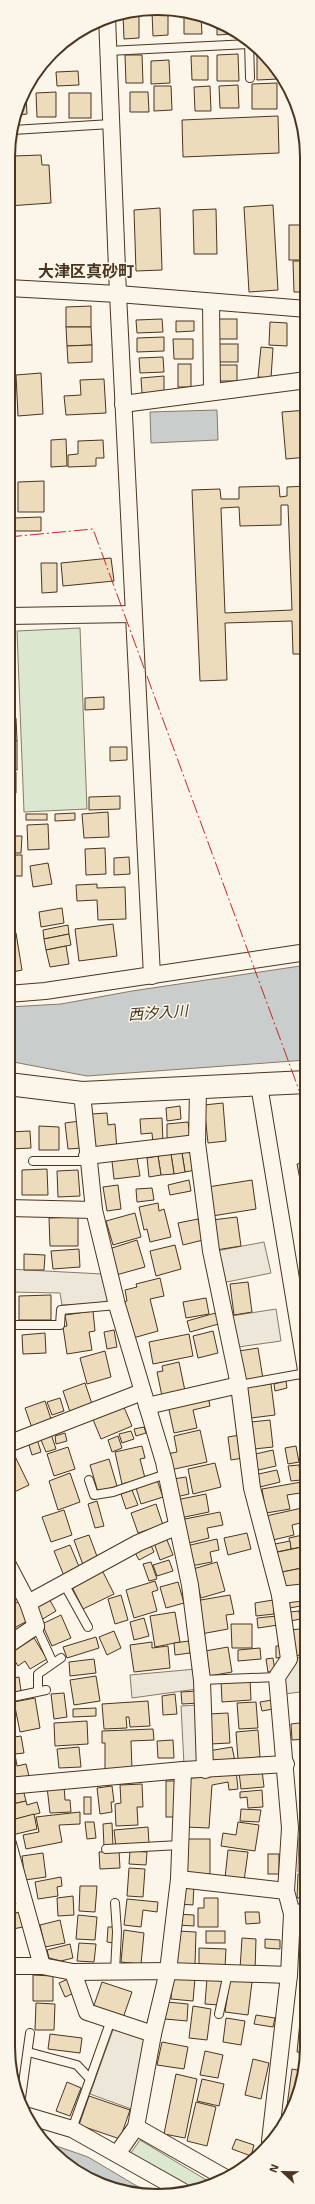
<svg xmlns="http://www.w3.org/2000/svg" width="315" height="2204" viewBox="0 0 315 2204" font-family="'Exo 2','Noto Sans JP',sans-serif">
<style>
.green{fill:#dce7d0;stroke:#887966}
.parking{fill:#ede7d9;stroke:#887966}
.water{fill:#c9cecd;stroke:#887966}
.building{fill:#ecdcbc;stroke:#4a3520;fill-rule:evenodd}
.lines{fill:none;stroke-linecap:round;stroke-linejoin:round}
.lane-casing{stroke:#4a3520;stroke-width:10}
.street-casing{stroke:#4a3520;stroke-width:18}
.secondary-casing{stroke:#4a3520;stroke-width:24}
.lane{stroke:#fbf6e9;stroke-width:8}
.street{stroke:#fbf6e9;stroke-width:16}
.secondary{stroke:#fbf6e9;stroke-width:22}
.power{stroke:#c62828;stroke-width:1;stroke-dasharray:14 3 2 3;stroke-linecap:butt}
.labels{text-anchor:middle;stroke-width:3;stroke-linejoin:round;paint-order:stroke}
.water-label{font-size:15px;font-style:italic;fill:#4a3520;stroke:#fbf6e9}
.quarter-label{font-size:16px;font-weight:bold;fill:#4a3520;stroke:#fbf6e9}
.rim{fill:none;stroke:#4a3520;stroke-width:2}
</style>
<rect width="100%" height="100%" fill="#fbf6e9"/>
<g class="green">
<polygon points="80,628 87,809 24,812 17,631"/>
<polygon points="140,2140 213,2184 205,2188 192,2190 130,2154"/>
</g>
<g class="parking">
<polygon points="264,1242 271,1273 222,1283 216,1251"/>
<polygon points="8,1269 102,1274 110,1303 62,1305 60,1293 8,1292"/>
<polygon points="276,1309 281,1341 238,1347 231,1316"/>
<polygon points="307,1657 307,1691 285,1694 283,1676 294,1658"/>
<polygon points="196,1669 197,1689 132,1698 130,1675"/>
<polygon points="198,1705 200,1765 184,1765 181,1706"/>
<polygon points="307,1836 307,1872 298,1872 299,1837"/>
<polygon points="114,2027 142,2035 146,2042 134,2110 90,2094"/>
</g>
<g class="water">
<polygon points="217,410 218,440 151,443 150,412"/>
<polygon points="307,965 307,1060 87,1076 8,1061 8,1007 61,1004 132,991"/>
<polygon points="45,2142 88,2157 152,2195 148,2196 92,2181 52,2152"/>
</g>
<g class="building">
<polygon points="168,11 168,35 153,36 152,12"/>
<polygon points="139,13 139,38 124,39 123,14"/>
<polygon points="184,13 201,17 202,34 184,34"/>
<polygon points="217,22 233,30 233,34 217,35"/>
<polygon points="257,47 263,52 279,75 279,79 257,80"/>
<polygon points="238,54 239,81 217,81 217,55"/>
<polygon points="125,55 142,55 143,83 126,83"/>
<polygon points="191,56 208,56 208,80 192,80"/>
<polygon points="169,60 170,83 151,84 151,61"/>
<polygon points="78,71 79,85 57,86 56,72"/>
<polygon points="277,83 277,109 252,109 252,84"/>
<polygon points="238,85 239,108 220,108 219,86"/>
<polygon points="154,86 171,86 172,110 154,111"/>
<polygon points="210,86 211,111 195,111 194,87"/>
<polygon points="56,92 56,117 37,117 36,93"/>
<polygon points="130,92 148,92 149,112 130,112"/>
<rect x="69" y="93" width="22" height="25"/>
<polygon points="23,95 26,95 27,114 17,115"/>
<polygon points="278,116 279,153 183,157 182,120"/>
<polygon points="41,155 42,165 49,165 51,203 8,206 8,167 15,166 14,156"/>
<polygon points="273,205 278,290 249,292 244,207"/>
<polygon points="160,208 162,270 136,271 134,210"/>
<polygon points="216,209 217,254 194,254 193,210"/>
<rect x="289" y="225" width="18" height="35"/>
<polygon points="293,261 307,261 307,292 294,292"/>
<polygon points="91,306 91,327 66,327 66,307"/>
<polygon points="162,319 163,332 137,333 136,320"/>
<rect x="217" y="319" width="20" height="20"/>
<polygon points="176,321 194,321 194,331 176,332"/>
<polygon points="270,322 287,323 287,346 269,345"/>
<polygon points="66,327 91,327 92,345 67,346"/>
<rect x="303" y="327" width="4" height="21"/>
<polygon points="164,337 164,351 137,352 137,338"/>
<polygon points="173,339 193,339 193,359 174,359"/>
<rect x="216" y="344" width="22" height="18"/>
<polygon points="92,345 92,362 68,363 67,346"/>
<polygon points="261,347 273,348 271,378 258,377"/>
<polygon points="302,356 307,356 307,371 304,371"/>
<polygon points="163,357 164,372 140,373 139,358"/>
<rect x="178" y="364" width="13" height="23"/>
<rect x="217" y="365" width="20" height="16"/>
<polygon points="41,373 43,414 18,416 16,375"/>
<polygon points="164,376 164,392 142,393 141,378"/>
<polygon points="104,379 106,413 66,415 64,396 81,395 80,380"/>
<polygon points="307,410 307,457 286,459 282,412"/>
<polygon points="66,439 67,466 51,467 51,440"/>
<polygon points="103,440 104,458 96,458 96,466 68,467 68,455 78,454 78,441"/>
<polygon points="44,481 44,512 18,512 18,482"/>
<path d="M279,486L280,497L287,496V487L307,486V654H293L292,621L225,623L227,680L200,681L192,490L220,489L221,499H239V487ZM281,505H288L292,610L225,613L221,508L239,507L240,526L281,525Z"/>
<polygon points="41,517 41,531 15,531 14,518"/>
<polygon points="111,558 114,581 63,586 61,563"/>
<polygon points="41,563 57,563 57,592 42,593"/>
<polygon points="8,571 10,571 9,600 8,600"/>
<polygon points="104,697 104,709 85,710 85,698"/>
<polygon points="8,718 16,718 17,741 8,741"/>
<rect x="8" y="741" width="9" height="29"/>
<polygon points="110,747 127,747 127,760 110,761"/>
<polygon points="8,772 16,772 16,793 8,794"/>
<polygon points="120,796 120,809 89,810 89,797"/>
<polygon points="108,812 109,837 84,838 82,814"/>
<polygon points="75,813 75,820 55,821 55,814"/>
<rect x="26" y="814" width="21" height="6"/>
<polygon points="48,824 49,849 28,850 27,825"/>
<polygon points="8,836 22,836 21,853 8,853"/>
<polygon points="105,848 106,874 86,875 85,849"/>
<rect x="8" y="855" width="14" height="21"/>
<polygon points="129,857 130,874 114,875 114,858"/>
<polygon points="48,863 52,884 33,887 30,866"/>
<polygon points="97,884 97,888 125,887 126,919 98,920 97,900 77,901 76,885"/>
<rect x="8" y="905" width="3" height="18"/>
<polygon points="62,908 64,923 41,927 39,912"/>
<polygon points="113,924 117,956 79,961 75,929"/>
<polygon points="68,925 69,934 44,939 43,930"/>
<polygon points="16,933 22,970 8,973 8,934"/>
<polygon points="69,934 71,945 46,950 44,939"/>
<polygon points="66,946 69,964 50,967 46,950"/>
<polygon points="223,1103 226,1141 208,1143 204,1105"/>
<polygon points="180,1106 181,1119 167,1121 166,1108"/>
<polygon points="107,1113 108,1125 115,1124 117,1150 94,1152 91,1114"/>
<polygon points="162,1118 163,1143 153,1144 152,1133 141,1134 140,1119"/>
<polygon points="80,1121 82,1148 68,1149 65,1123"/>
<polygon points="188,1122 189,1129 192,1129 192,1140 167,1142 167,1124"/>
<polygon points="39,1126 59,1127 59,1150 39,1150"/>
<polygon points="30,1131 31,1148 10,1149 9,1132"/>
<polygon points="192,1151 195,1170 185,1172 182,1153"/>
<polygon points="182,1153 185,1172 174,1174 171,1154"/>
<polygon points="171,1154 174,1174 161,1175 158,1156"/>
<polygon points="158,1156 161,1175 149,1177 147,1158"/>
<polygon points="137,1158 140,1176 114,1179 112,1161"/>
<polygon points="307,1162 307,1216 297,1164"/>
<polygon points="47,1169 48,1195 22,1195 22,1170"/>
<polygon points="78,1170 80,1196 58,1197 57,1171"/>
<polygon points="189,1180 191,1191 170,1195 168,1185"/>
<polygon points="252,1180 256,1209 212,1216 208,1187"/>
<polygon points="118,1185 121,1209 107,1211 103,1187"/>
<polygon points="152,1188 154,1200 137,1202 136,1189"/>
<polygon points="158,1203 159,1211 164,1209 171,1237 150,1242 147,1229 144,1230 139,1207"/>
<polygon points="135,1213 141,1237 113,1245 106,1221"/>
<polygon points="78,1217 78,1246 50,1246 49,1218"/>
<polygon points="237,1217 241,1246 216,1250 212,1220"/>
<polygon points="198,1219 203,1240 183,1245 178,1223"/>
<polygon points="137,1240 145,1267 116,1275 109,1249"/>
<polygon points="175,1245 181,1269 156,1276 150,1251"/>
<polygon points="79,1249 80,1267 53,1269 51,1251"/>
<polygon points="24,1254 45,1255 44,1270 24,1270"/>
<polygon points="160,1278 164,1296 150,1299 158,1331 133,1338 124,1302 127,1301 125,1290 137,1287 136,1284"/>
<polygon points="248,1282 252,1312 234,1315 230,1284"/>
<polygon points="51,1295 51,1320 19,1320 19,1296"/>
<polygon points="206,1298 209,1314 186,1318 183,1302"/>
<polygon points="93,1311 95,1331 89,1332 92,1350 67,1354 63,1327 67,1326 65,1315"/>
<polygon points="219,1312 222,1323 190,1332 187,1321"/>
<polygon points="114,1330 117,1347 107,1349 104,1332"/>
<polygon points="14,1331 15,1356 8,1357 8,1332"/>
<polygon points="213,1331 218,1353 198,1358 193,1336"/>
<polygon points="45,1333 46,1353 23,1354 22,1335"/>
<polygon points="189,1334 193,1356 153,1364 149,1342"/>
<polygon points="258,1348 263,1379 243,1382 239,1351"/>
<polygon points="105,1351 111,1377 87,1384 80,1358"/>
<polygon points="179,1362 185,1391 162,1396 157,1372 163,1371 162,1366"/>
<polygon points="286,1381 287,1388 275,1391 274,1384"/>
<polygon points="85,1383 92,1404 70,1412 63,1391"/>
<polygon points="271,1384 275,1415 251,1418 247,1387"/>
<polygon points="208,1396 210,1406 193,1410 197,1428 174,1433 168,1405"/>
<polygon points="60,1398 64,1411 52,1415 47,1402"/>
<polygon points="45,1401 52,1422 32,1428 25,1408"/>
<polygon points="123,1405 132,1426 101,1439 92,1417"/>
<polygon points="270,1420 273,1447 254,1449 251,1422"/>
<polygon points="144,1427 146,1433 136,1436 134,1429"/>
<polygon points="200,1430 207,1462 170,1470 167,1454 177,1452 174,1436"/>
<polygon points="50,1431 56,1449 46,1452 39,1435"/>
<polygon points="131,1431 134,1439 122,1443 119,1434"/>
<polygon points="65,1433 67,1441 56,1444 55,1436"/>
<polygon points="240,1435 243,1458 231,1460 228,1437"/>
<polygon points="118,1436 122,1448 112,1452 108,1440"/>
<polygon points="37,1439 41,1452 32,1455 28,1442"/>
<polygon points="10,1446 29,1485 8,1495 8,1447"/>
<polygon points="142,1446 145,1458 140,1459 145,1478 122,1484 115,1452"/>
<polygon points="296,1446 299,1462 288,1464 285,1448"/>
<polygon points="68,1447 75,1469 54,1476 47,1454"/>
<polygon points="273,1450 276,1466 254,1471 251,1455"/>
<polygon points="109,1459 117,1486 98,1492 90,1465"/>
<polygon points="215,1463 221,1487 193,1494 188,1469"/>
<polygon points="299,1465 301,1480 291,1481 288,1466"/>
<polygon points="277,1470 280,1482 256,1488 254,1475"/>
<polygon points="70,1473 80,1502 58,1510 49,1481"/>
<polygon points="186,1477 189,1494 176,1497 173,1479"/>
<polygon points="157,1480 163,1497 141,1504 136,1488"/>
<polygon points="307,1481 307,1492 287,1495 290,1509 266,1513 262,1489"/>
<polygon points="132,1490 138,1505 126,1509 121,1494"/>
<polygon points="206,1494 209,1512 180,1518 176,1500"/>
<polygon points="97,1501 104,1526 95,1528 88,1504"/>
<polygon points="156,1504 163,1525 138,1533 131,1513"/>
<polygon points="302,1508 305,1522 292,1525 294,1535 273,1540 266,1516"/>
<polygon points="64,1510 72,1535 51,1542 42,1517"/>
<polygon points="220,1512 223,1525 207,1528 209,1538 185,1544 180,1520"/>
<polygon points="247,1533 251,1549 228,1555 224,1538"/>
<polygon points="307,1534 307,1546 291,1549 289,1538"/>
<polygon points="89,1535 98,1559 83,1565 74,1540"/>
<polygon points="165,1535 173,1555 160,1560 153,1540"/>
<polygon points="217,1539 219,1550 210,1552 212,1562 191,1566 186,1546"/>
<polygon points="149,1541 154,1552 139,1560 133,1549"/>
<polygon points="290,1541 291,1549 277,1552 275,1544"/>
<polygon points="70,1545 80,1569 64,1576 54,1551"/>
<polygon points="307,1546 307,1567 277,1573 273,1553"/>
<polygon points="169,1560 173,1571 157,1576 153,1565"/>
<polygon points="151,1562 157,1579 149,1581 143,1564"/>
<polygon points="217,1562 225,1591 201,1598 193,1569"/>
<polygon points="307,1567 307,1587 281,1591 277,1573"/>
<polygon points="101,1568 114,1594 83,1609 70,1583"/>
<polygon points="155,1581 158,1590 152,1592 157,1611 134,1618 126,1590"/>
<polygon points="178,1582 184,1603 166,1608 160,1587"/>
<polygon points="47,1595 56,1611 41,1620 32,1604"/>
<polygon points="121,1595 128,1620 115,1624 108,1599"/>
<polygon points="230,1595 234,1614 226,1615 228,1629 201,1634 195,1601"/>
<polygon points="301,1597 307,1597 307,1617 304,1617"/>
<polygon points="299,1599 300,1606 290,1608 289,1601"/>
<polygon points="273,1600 274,1614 256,1616 255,1603"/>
<polygon points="20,1601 29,1620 16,1627 8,1607"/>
<polygon points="299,1611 300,1619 291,1621 290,1612"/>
<polygon points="175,1612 180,1642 155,1647 150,1616"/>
<polygon points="61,1615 71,1638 52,1646 42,1624"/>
<polygon points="277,1616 278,1625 258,1628 257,1618"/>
<polygon points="144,1618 149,1636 134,1640 130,1622"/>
<polygon points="231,1624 252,1624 252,1648 232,1648"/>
<polygon points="307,1628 307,1654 294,1656 291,1630"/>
<polygon points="114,1631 121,1648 107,1655 99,1637"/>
<polygon points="96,1637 99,1648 67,1658 63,1647"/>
<polygon points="34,1638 47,1659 30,1669 25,1661 18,1666 10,1653"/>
<polygon points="189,1641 190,1653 175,1655 174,1643"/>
<polygon points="152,1642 152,1648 168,1646 170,1668 134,1672 130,1645"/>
<polygon points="276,1646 282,1646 283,1657 276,1658"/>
<polygon points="228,1647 232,1672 209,1676 205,1651"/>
<polygon points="260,1648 261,1659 238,1661 238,1650"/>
<polygon points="273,1658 275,1671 268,1672 266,1659"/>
<polygon points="94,1659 96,1673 70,1676 69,1662"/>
<polygon points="96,1676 100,1701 74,1705 70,1680"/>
<polygon points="19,1677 21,1691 8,1693 8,1679"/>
<polygon points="250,1679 251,1700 222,1702 221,1680"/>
<polygon points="198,1691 199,1703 182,1704 181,1692"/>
<polygon points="64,1693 67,1717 54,1719 51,1694"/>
<polygon points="175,1694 177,1714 163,1715 162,1696"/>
<polygon points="35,1698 40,1728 20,1732 14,1702"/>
<polygon points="272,1700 273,1709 262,1711 260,1702"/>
<polygon points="148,1701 150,1726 130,1727 129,1717 126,1717 127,1728 104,1729 102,1704"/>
<polygon points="256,1702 258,1728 239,1729 237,1703"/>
<polygon points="8,1705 11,1721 8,1722"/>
<polygon points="96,1708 96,1716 73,1717 73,1709"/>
<polygon points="228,1713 230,1743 210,1744 208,1714"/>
<polygon points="87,1721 88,1744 55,1746 54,1723"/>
<polygon points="307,1722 307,1739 292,1740 291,1724"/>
<polygon points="8,1724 10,1724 11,1732 8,1733"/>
<polygon points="153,1729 154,1740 131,1741 132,1770 105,1771 105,1743 102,1743 102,1731"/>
<polygon points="258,1730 260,1757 238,1759 236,1732"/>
<polygon points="21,1736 24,1753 15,1754 17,1766 26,1764 29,1776 8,1780 8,1738"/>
<polygon points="173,1740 174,1758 158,1758 157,1741"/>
<polygon points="79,1747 81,1767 59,1768 57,1749"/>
<polygon points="232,1747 235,1761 209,1764 208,1751"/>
<polygon points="301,1750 307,1750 307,1772 302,1773"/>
<polygon points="236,1770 238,1789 229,1790 228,1782 212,1785 209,1828 186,1827 189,1778 209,1777"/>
<polygon points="262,1770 264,1787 241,1789 239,1772"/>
<rect x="166" y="1781" width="12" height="36"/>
<rect x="300" y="1782" width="7" height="29"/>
<polygon points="142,1784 143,1807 137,1807 138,1825 116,1826 115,1804 121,1803 120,1785"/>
<polygon points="64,1786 65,1800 70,1800 71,1812 50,1813 47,1787"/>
<polygon points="112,1786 114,1802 111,1802 112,1812 100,1814 97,1788"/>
<polygon points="23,1789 26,1801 8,1805 8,1792"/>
<polygon points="262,1790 263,1807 248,1808 247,1797 240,1798 240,1792"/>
<rect x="84" y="1797" width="7" height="17"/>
<polygon points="26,1801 27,1805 37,1802 40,1813 8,1821 8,1805"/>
<polygon points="241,1809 261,1810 259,1822 240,1821"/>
<polygon points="80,1812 80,1824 59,1825 62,1842 26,1849 23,1835 39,1832 36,1817"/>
<rect x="300" y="1813" width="7" height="21"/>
<polygon points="34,1814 37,1829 12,1835 8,1821"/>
<polygon points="85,1822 94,1822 96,1838 87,1839"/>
<polygon points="238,1822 259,1825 255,1851 221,1846 223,1833 236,1835"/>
<polygon points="112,1823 113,1846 104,1847 103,1824"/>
<polygon points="148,1827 149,1844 116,1847 114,1830"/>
<rect x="184" y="1839" width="26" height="35"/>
<polygon points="228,1850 248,1852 244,1881 225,1878"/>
<polygon points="119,1851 120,1868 100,1869 99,1852"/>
<polygon points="130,1851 147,1852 146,1865 129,1864"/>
<polygon points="43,1853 46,1877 25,1880 22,1856"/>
<rect x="268" y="1854" width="11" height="20"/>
<polygon points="129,1868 145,1869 143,1897 127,1896"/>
<polygon points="298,1874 307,1874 307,1898 297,1898"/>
<polygon points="61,1877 62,1886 57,1887 58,1896 38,1899 35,1882"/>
<polygon points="182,1883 194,1884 193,1905 180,1904"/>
<polygon points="80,1886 97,1886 95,1912 79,1911"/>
<polygon points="73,1896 74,1915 58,1916 57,1898"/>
<polygon points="204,1898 218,1898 218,1927 198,1927 198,1908 204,1908"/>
<polygon points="127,1899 158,1902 157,1912 143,1910 141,1927 124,1925"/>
<polygon points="20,1912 23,1927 8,1930 8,1915"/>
<polygon points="245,1912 259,1912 260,1923 246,1924"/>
<polygon points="177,1914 194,1915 194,1926 177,1925"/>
<polygon points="78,1915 97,1917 95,1940 76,1939"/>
<polygon points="60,1920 65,1943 45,1947 40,1925"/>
<polygon points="108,1927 114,1927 113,1943 107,1942"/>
<polygon points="124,1930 144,1933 141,1964 121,1962"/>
<polygon points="177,1931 196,1932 195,1965 175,1965"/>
<rect x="206" y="1931" width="19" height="12"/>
<polygon points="12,1933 15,1953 8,1954 8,1934"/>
<polygon points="242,1938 256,1939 255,1970 240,1969"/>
<polygon points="265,1939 280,1940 280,1949 265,1948"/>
<polygon points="79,1943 96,1944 94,1962 77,1961"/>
<polygon points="70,1944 73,1958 61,1961 49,1958 47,1950"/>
<polygon points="199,1948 226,1949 225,1967 199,1966"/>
<polygon points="33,1975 53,1976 53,2001 33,2001"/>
<polygon points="173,1975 195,1978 193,2001 171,1999"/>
<polygon points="207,1978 222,1979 219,2005 205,2004"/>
<polygon points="68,1979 74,1993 65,1997 59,1983"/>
<polygon points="230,1979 252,1982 248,2015 225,2012"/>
<polygon points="102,1982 132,1992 123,2018 93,2008"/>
<polygon points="301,1983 307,1984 307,1999 300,1999"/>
<polygon points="167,2002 188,2004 187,2021 165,2019"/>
<polygon points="36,2003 55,2004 54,2030 35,2030"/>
<polygon points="193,2006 211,2009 207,2040 189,2038"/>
<polygon points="256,2015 275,2018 273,2027 254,2024"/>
<polygon points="226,2018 245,2021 241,2045 223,2042"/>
<polygon points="300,2022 307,2022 307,2053 297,2052"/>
<polygon points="50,2034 82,2038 80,2053 48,2049"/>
<polygon points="162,2042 188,2047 184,2069 157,2065"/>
<polygon points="8,2044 14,2046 11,2061 8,2046"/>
<polygon points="205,2051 223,2055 218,2078 200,2075"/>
<polygon points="253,2059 269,2063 261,2099 245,2095"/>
<polygon points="292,2069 303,2071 291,2114 286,2113"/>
<polygon points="176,2074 197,2079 185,2138 164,2134"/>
<polygon points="202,2079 224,2084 219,2106 197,2101"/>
<polygon points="67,2082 81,2088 70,2116 56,2111"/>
<polygon points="89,2096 130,2110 120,2139 79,2125"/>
<polygon points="196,2102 216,2107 207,2146 187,2141"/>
<polygon points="236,2139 254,2145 251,2156 232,2149"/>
</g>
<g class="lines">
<g class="lane-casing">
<g id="lane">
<polyline points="249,41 250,78"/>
<polyline points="108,51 249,44"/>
<polyline points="13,130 111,124"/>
<polyline points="33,1161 87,1161"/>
<polyline points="8,1325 60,1325 61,1310 117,1305"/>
<polyline points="239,1385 306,1373"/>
<polyline points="89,1480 94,1495 113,1492 166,1474"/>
<polyline points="63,1582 88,1627"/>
<polyline points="36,1626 53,1663"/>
<polyline points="202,1680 277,1677"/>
<polyline points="38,1691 38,1674 61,1658"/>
<polyline points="8,1698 46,1690"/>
<polyline points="106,1849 180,1845"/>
<polyline points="115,1903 117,1932 115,1971"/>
<polyline points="8,1910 25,1906"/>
<polyline points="219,2014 228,1973"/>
<polyline points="28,2052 77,2065 90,2079 72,2129"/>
<polyline points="90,2079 111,2020"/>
<polyline points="20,2105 30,2033"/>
</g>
</g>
<g class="street-casing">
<g id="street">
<polyline points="107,17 118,294 152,976"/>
<polyline points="8,288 118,294 307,309"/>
<polyline points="211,302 212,392"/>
<polyline points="123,404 307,380"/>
<polyline points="8,616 133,614"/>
<polyline points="8,994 45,991 307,952"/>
<polyline points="259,1085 307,1376"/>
<polyline points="198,1088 197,1143 211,1251 239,1385 252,1488 280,1595 289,1659 277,1677 290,1828 286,1891 292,1914 289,1975 270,2141"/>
<polyline points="82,1093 94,1210 117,1305 164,1462 190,1585 202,1680 205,1770"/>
<polyline points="87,1156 197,1143"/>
<polyline points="8,1208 94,1210"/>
<polyline points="147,1406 239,1385"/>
<polyline points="8,1444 142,1392"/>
<polyline points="280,1595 307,1592"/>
<polyline points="28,1603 138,1543 176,1527"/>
<polyline points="8,1645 36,1626 28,1603 8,1565"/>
<polyline points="8,1786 183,1770 286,1764"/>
<polyline points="8,1844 42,1966"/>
<polyline points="179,1879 286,1891"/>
<polyline points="292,1914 307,1911"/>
<polyline points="8,1966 42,1966 73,1972 168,1971 289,1975"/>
<polyline points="73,1972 87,2012 153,2034"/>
<polyline points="28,2116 72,2129 182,2191"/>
<polyline points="136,2127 224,2177"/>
<polyline points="117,2154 136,2127 153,2034 168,1971 179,1879 183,1770"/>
</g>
</g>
<g class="secondary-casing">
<polyline id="secondary" points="8,1084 82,1093 307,1082"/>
</g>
<use href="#lane" class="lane"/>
<use href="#street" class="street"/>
<use href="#secondary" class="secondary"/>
<polyline class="power" points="8,537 93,529 307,1112"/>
</g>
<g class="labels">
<g class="water-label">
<text transform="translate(158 1013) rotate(-4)" y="5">西汐入川</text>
</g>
<g class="quarter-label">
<text x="86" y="277">大津区真砂町</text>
</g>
</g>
<path d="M0 0H315V2204H0ZM157 15H158A142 142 0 0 1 300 157V2047A142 142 0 0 1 158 2189H157A142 142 0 0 1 15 2047V157A142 142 0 0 1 157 15Z" fill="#fbf6e9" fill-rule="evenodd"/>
<path class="rim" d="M157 15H158A142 142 0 0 1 300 157V2047A142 142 0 0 1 158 2189H157A142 142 0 0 1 15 2047V157A142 142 0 0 1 157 15Z"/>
<g transform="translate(283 2172) rotate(292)" stroke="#fbf6e9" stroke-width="3" paint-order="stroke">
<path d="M0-3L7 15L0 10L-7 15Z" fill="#4a3520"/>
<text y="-6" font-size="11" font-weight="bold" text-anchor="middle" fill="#4a3520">N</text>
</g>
</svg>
